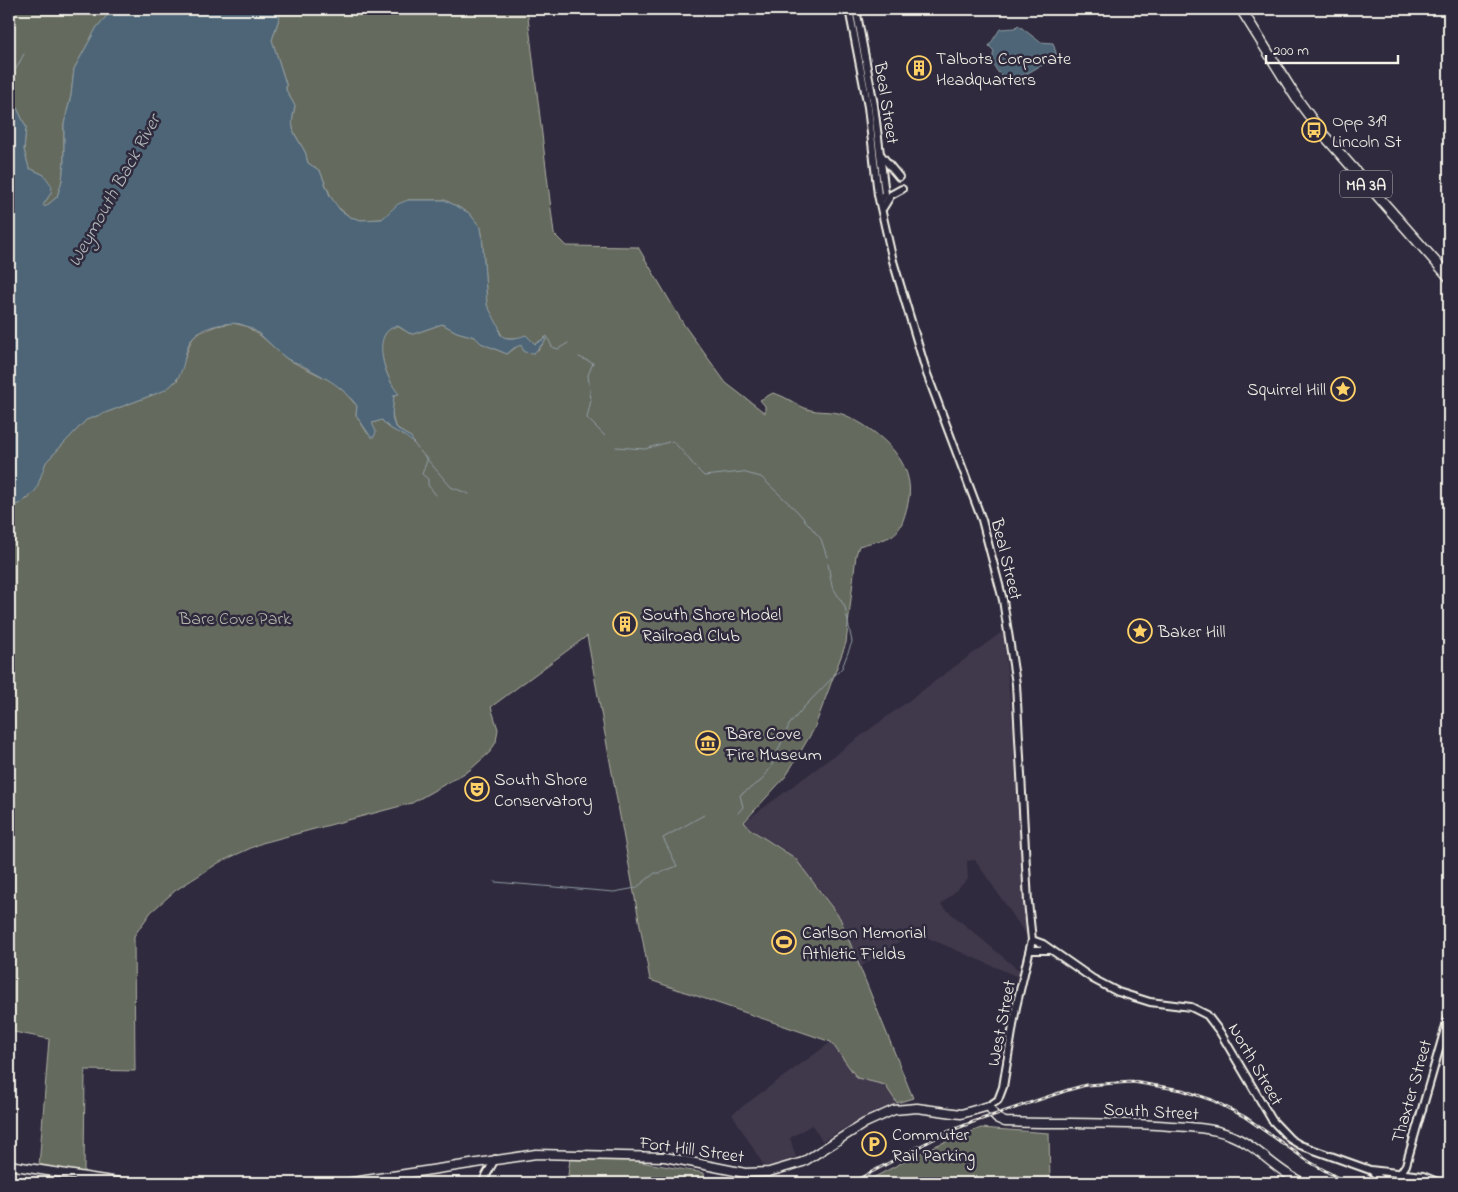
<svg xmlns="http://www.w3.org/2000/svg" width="1458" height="1192" viewBox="0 0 1458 1192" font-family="'Indie Flower',sans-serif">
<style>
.built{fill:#40374b}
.green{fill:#656b5e;stroke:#acaea3}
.water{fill:#4d6576;stroke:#909da4}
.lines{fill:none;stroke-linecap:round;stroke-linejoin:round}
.stream{stroke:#909da4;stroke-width:1}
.tertiary-casing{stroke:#f4f1e8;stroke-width:10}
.secondary-casing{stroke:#f4f1e8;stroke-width:11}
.primary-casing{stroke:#f4f1e8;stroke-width:12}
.tertiary{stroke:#2f2a3d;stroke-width:6}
.secondary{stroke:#2f2a3d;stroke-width:8}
.primary{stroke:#2f2a3d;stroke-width:9}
.rail-casing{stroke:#f4f1e8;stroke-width:3}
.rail{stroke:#2f2a3d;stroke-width:1;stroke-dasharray:4;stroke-linecap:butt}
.labels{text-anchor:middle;stroke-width:5;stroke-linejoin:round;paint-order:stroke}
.shield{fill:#2f2a3d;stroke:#b9b5b5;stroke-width:1}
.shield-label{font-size:16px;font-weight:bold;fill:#f4f1e8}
.poi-label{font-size:18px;fill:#f4f1e8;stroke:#2f2a3d;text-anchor:start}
.street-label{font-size:18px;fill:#f4f1e8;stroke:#2f2a3d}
.park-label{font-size:18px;fill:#b4b5aa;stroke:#2f2a3d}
.water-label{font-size:19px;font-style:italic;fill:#b1b9ba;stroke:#2f2a3d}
</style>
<rect width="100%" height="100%" fill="#2f2a3d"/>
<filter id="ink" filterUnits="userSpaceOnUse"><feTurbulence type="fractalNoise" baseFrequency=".02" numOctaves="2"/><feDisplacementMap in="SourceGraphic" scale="10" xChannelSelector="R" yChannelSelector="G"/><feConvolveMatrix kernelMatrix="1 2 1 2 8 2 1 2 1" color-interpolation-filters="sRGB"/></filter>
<g filter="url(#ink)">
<g class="built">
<polygon points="1003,631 1019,786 1027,936 975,860 967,861 968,879 941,905 1020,971 1018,977 914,932 859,968 840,918 823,893 785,850 750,829 744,822"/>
<polygon points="831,1042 857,1078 885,1085 897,1103 870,1114 822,1141 812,1125 790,1138 796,1157 774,1165 764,1166 732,1114"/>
</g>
<g class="green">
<polygon points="9,9 113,9 97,27 74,69 71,96 64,124 64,161 62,181 57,197 45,207 42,205 48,198 44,175 29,168 24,150 26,127 9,91"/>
<path d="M282,9H527L554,234L566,246L638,247L684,325L726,383L765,413V406L760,400L773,393C785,396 795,404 807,409C819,413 833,410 845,415C878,430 918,462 908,503C899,542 892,536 859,546L856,555L846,643L814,729L786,776L744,822L750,829L795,858L840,918L913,1098L897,1103L885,1085L857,1078L831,1042L650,980L587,636L491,707L498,729L496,742L490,752L470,770L412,803L262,843L220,862L176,890L151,912L134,936L135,1071L85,1070L84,1174L39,1166L49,1039L9,1031V507L29,498L46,462L86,420L155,394L177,381L190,343L196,334L216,326L233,323L246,326L261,336L287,359L337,384L357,406L356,415L368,434L372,423L382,420C390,433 406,432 412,442L411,437C388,426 392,417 394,394H398C387,380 367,332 397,326L409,333L413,334L442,324L457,332L475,337L481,343L507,354L519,345L538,350L546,340L545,338L535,344L518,338H503L487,305L482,234L481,228L469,213L445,200H408L382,219L361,220L350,217L334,204L320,171L308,163C306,159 307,155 305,152C294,131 289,131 295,106L286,90V84L272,40Z"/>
<polygon points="981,1128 1049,1133 1050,1183 863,1183 932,1147"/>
<polygon points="570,1159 623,1159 704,1173 705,1183 567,1183"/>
</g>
<g class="water">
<path d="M113,9H282L272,40L286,84V90L295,106C289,131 294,132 305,152C307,155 306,159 308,163L320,171L330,196L340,210L350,217L361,220L382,219L398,204L408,200H445L469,213L481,228L482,234L487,305L499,327L500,334C505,341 518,338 526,335L535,344L546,338V340L534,353L524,352L521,345L514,348L507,354L481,343L475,337L457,332L442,324L413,334L409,333L398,326C368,331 386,381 399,394L394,395C392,418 387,426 411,437L414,444C405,433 390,432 382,420L372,423L376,432L374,437H371L356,415L357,406C341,384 323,377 300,364C295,362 290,361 286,358C271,347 259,328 240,324C229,321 204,327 196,334C178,349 193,374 163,391L86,420L46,462L36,490L21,503L9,507V91L26,127L24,150L29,168L44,175L52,186L51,193L43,205L45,207L57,197L62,181L64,162V124L71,96L74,69L97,27Z"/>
<path d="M1018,25L1040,42L1053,43L1057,56L1055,61C1050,64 1044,64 1040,66C1031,71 1020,79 1009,79C997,76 990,63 994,51L989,46L1000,29L1015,28Z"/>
</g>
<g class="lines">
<g class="stream">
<polyline points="9,82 24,54"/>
<polyline points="543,339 547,336 552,347 558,349 568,343"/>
<polyline points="579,357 593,363 588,375 591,400 587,418 605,436"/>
<polyline points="414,444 451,487 469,494"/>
<path d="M616,447L645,449L672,441C685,452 692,465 704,476L742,472L761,477L798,512L821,539L827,557"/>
<polyline points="428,458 422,474 428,479 428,485 436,495"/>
<polyline points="738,813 743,807 740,795 761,781 771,767 789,725 804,707 842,668 852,642 845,607 832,586 828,564"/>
<polyline points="495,882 614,892 636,888 655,873 660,873 677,866 663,838 704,815"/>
<polyline points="906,1183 907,1180"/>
</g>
<g class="tertiary-casing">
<g id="tertiary">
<polyline points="849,9 868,107 878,195 893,261 927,374 982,520 1003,600 1016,684 1028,902 1032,940 1016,1007 1003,1087 998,1100 989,1106"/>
<polyline points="856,9 874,105 885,194 881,200"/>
<polyline points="881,155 899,177"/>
<polyline points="883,208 891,195 902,189"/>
<polyline points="1032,940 1043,944 1093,979 1118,992 1150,1002 1191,1007 1207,1015 1220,1032 1272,1120 1290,1139 1300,1145 1370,1170 1423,1176 1440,1183"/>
<polyline points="1031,950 1049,950"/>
<polyline points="1373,1172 1385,1183"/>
<polyline points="482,1183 495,1159"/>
<polyline points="1394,1183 1406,1165 1449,1015"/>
</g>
</g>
<g class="secondary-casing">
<g id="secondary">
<polyline points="9,1165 124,1183"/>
<path d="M346,1183L536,1154L665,1157L745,1173L769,1172L803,1162L865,1123L894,1110L917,1108L961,1114L989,1106L996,1118L1005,1122C1060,1124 1115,1122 1170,1126C1190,1127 1212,1128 1230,1135C1258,1146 1277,1172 1304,1183"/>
</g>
</g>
<g class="primary-casing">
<polyline id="primary" points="1241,9 1297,99 1322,133 1449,277"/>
</g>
<use href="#tertiary" class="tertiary"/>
<use href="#secondary" class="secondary"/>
<use href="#primary" class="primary"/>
<g class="rail-casing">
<polyline id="rail" points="851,1183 945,1133 973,1122 1068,1090 1086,1085 1133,1082 1182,1090 1212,1100 1245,1117 1308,1161 1347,1183"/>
</g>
<use href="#rail" class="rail"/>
</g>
</g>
<defs>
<g id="building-ring" transform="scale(1.25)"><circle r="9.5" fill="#2f2a3d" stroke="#ffd166" stroke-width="1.5"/><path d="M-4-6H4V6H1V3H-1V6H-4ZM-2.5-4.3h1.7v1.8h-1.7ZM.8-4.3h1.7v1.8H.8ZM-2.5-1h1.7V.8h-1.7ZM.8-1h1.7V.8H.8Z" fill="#ffd166"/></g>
<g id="bus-ring" transform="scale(1.25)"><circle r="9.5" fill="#2f2a3d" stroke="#ffd166" stroke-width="1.5"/><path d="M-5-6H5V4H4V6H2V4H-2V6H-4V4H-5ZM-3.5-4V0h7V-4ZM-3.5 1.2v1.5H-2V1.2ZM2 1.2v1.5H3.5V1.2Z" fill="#ffd166"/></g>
<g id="sight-ring" transform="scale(1.25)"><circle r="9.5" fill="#2f2a3d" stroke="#ffd166" stroke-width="1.5"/><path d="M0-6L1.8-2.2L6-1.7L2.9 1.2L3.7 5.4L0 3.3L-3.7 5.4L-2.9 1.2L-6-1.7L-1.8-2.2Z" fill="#ffd166"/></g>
<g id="museum-ring" transform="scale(1.25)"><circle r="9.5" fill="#2f2a3d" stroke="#ffd166" stroke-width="1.5"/><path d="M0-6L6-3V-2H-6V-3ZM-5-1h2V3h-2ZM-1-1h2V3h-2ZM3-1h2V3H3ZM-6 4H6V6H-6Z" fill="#ffd166"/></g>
<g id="theatre-ring" transform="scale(1.25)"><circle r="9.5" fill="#2f2a3d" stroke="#ffd166" stroke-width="1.5"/><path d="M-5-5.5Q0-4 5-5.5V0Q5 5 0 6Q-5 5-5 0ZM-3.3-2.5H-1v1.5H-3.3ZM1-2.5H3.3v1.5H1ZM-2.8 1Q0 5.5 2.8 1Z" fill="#ffd166"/></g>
<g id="stadium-ring" transform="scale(1.25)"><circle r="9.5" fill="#2f2a3d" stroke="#ffd166" stroke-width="1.5"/><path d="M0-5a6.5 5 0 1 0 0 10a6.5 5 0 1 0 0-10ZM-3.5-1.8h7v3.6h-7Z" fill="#ffd166"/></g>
<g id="parking-ring" transform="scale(1.25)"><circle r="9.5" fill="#2f2a3d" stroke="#ffd166" stroke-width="1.5"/><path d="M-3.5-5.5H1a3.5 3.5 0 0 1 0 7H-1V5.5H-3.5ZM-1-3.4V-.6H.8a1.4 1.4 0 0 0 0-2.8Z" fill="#ffd166"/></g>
</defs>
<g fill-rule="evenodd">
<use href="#building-ring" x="919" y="68"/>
<use href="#bus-ring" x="1314" y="130"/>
<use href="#sight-ring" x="1343" y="389"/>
<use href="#building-ring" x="625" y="624"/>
<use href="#sight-ring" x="1140" y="631"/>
<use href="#museum-ring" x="708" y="743"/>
<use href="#theatre-ring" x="477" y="789"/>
<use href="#stadium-ring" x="784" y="942"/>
<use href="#parking-ring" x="874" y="1144"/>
</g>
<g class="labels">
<rect class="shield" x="1340" y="170.5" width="52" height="27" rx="4"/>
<g class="shield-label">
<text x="1366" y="190">MA 3A</text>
</g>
<g class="poi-label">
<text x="936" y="64">Talbots Corporate<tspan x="936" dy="21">Headquarters</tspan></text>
<text x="1332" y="126">Opp 319<tspan x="1332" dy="21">Lincoln St</tspan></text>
<text x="1326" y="395" text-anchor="end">Squirrel Hill</text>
<text x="642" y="620">South Shore Model<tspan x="642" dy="21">Railroad Club</tspan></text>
<text x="1158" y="637">Baker Hill</text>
<text x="726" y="739">Bare Cove<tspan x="726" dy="21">Fire Museum</tspan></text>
<text x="494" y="785">South Shore<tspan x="494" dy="21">Conservatory</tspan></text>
<text x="802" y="938">Carlson Memorial<tspan x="802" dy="21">Athletic Fields</tspan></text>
<text x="892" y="1140">Commuter<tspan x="892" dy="21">Rail Parking</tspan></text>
</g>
<g class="street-label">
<text transform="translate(887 103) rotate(81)" y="6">Beal Street</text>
<text transform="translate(1007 559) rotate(76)" y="6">Beal Street</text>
<text transform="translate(1001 1023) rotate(-79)" y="6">West Street</text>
<text transform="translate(1256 1064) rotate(60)" y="6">North Street</text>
<text transform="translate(1411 1091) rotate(-74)" y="6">Thaxter Street</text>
<text transform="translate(1151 1111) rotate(3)" y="6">South Street</text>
<text transform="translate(692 1149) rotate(8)" y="6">Fort Hill Street</text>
</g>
<g class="park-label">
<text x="235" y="624">Bare Cove Park</text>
</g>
<g class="water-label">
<text transform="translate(113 190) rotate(-61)" y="7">Weymouth Back River</text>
</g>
</g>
<rect width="1458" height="1192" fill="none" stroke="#2f2a3d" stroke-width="30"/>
<rect x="15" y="15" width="1428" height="1162" fill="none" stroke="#f4f1e8" stroke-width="2" filter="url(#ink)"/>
<path d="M1266 55v8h132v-8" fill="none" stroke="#f4f1e8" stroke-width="2.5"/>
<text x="1273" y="55" font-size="15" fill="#f4f1e8" stroke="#2f2a3d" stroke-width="4" paint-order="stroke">200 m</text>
</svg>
